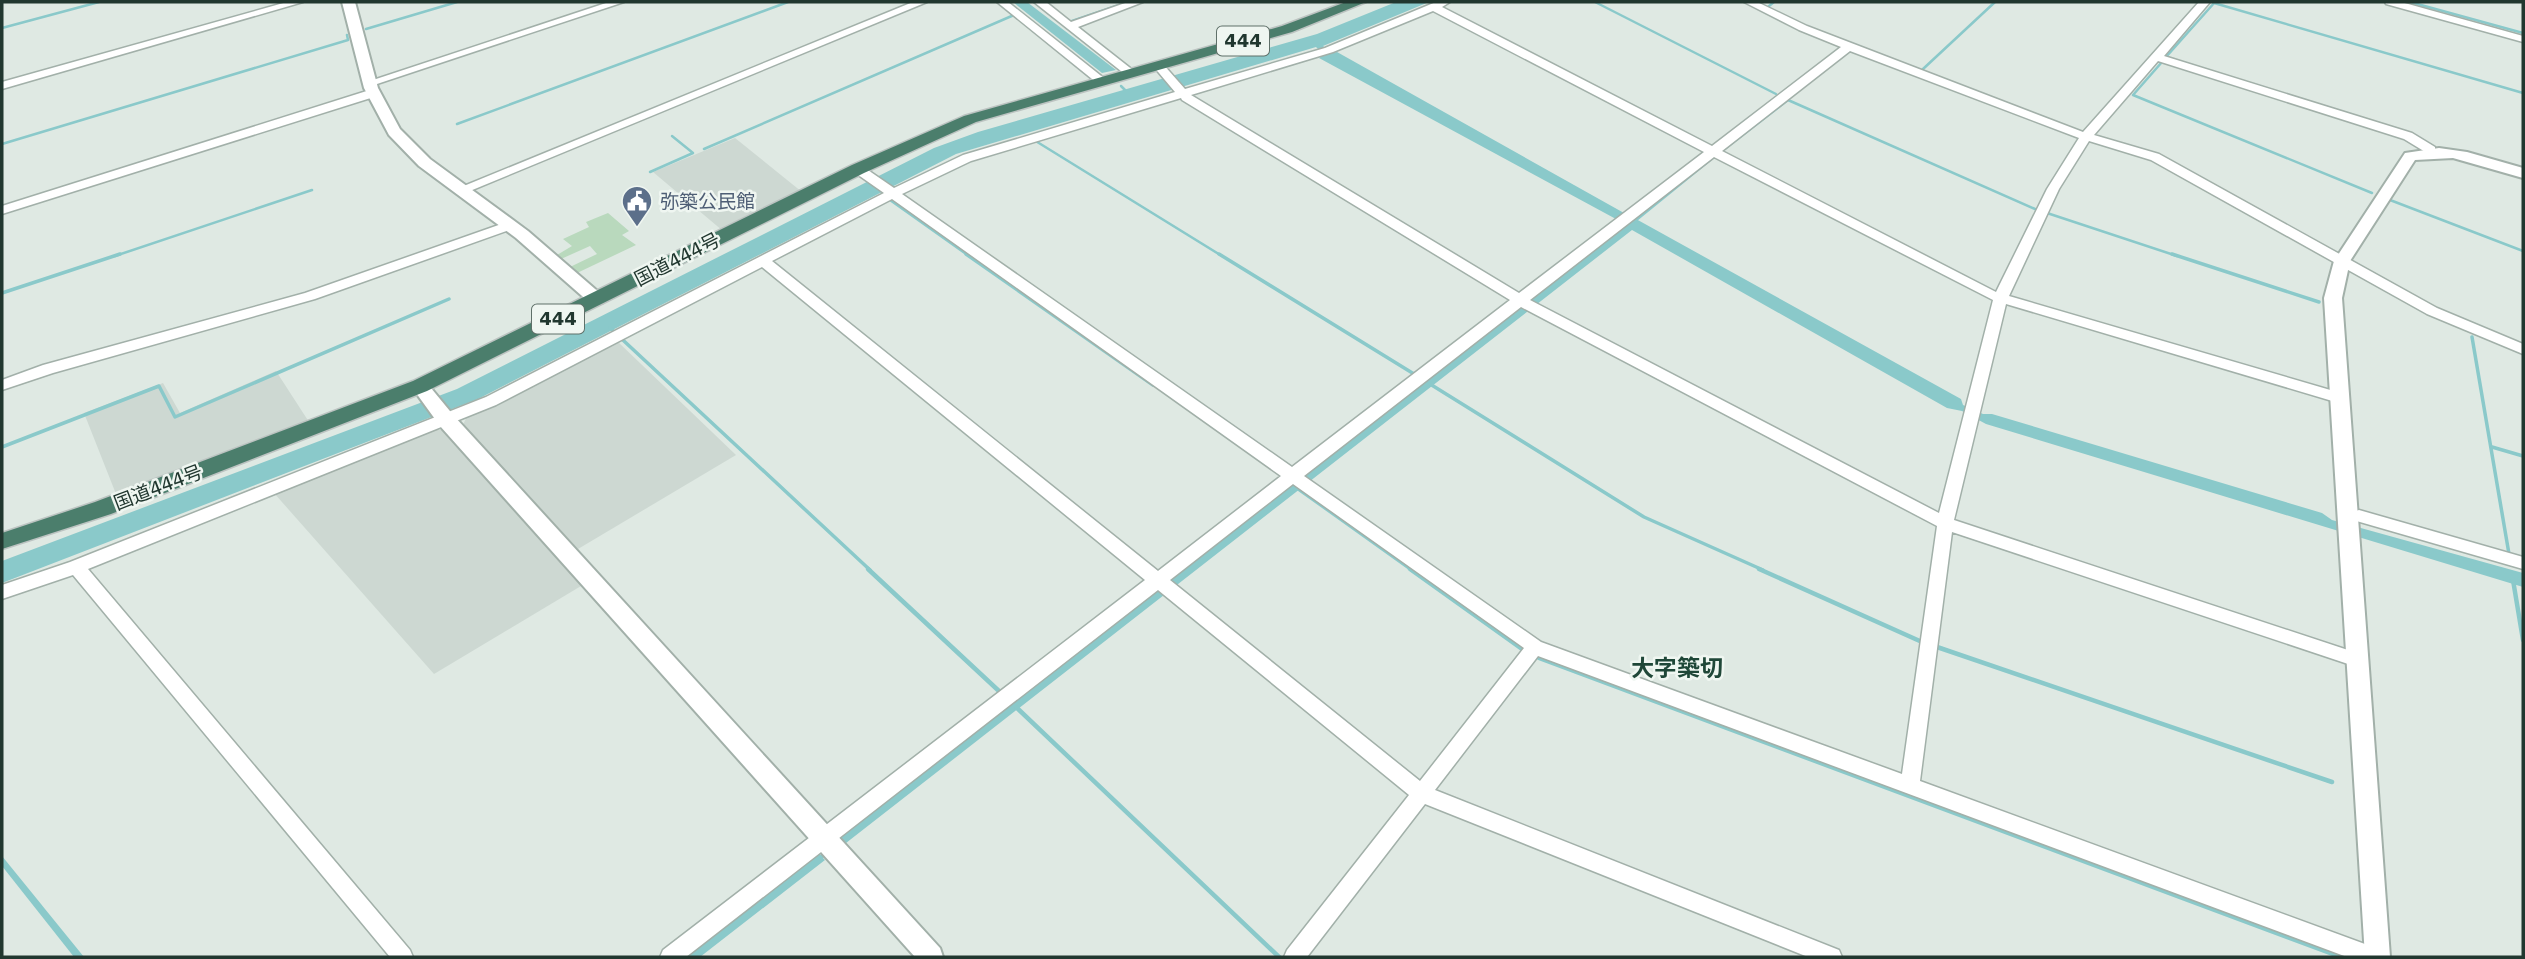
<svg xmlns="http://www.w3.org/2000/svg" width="2525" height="959" viewBox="0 0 2525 959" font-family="'DejaVu Sans','Noto Sans JP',sans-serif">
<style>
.built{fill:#cdd8d2}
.green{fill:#b9d9bd}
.water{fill:#8ac9ca}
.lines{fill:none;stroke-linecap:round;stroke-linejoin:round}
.stream-far2{stroke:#8ac9ca;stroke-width:2.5}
.stream-far1{stroke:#8ac9ca;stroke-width:3.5}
.stream{stroke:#8ac9ca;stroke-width:4.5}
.minor-casing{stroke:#a2b0a9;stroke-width:3}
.tertiary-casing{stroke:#a2b0a9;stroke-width:4}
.trunk-casing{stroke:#bcc3c1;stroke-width:3}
.minor{fill:#fff;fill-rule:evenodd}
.tertiary{fill:#fff;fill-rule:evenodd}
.trunk{fill:#4b7e6c;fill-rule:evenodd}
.labels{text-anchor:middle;stroke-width:5;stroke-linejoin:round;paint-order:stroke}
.shield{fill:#eff6f1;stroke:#5f7069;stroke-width:2}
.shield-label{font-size:18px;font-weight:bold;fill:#21372f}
.service-label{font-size:19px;fill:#4e5e75;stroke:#eff6f1;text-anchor:start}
.street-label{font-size:19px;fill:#21372f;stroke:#eff6f1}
.quarter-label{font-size:23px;font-weight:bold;fill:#1f4738;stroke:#eff6f1}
</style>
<rect width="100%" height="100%" fill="#dfe9e3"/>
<g class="built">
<polygon points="735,138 802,192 723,231 653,172"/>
<polygon points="617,341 736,455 578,549 463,425 467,416"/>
<polygon points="276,371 309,422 116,494 84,413 163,383 180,413"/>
<polygon points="429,430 446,430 581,586 434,674 274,493"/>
</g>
<polygon class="green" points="608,213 629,231 622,235 636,245 577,273 570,267 597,254 590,246 561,259 557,255 572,246 563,239 589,227 586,222"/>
<g class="water">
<polygon points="1013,2 1027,2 1116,70 1102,73"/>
<polygon points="1396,2 1429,2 1323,46 1332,53 1337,52 1624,213 1622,215 1633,221 1636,219 1961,399 1963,405 1983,414 1992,414 2322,513 2332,520 2523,573 2523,587 1986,424 1962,411 1947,408 1632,230 846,843 844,842 823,858 825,860 700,957 683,957 818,852 821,855 841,839 840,837 1627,225 1319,58 1324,55 1316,47 956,154 478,399 2,583 2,561 457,389 934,148 978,132 1317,34"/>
<polygon points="2,856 84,957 74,957 2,866"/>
</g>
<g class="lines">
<g class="stream-far2">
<polyline points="1595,2 1776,94"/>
<polyline points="2410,2 2523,33"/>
<polyline points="2214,3 2523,93"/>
<polyline points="1769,6 1774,2"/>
<polyline points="1072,21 1128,2"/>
<polyline points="2,28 99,2"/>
<polyline points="366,29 457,2"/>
<polyline points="2166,57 2215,2"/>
<polyline points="2162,62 2133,95 2372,193"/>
<polyline points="1923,69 1995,2"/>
<polyline points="1121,86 1125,90"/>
<polyline points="457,124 788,2"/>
<polyline points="1034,140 1222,256"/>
<polyline points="2,144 348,40 347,35"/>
<polyline points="704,149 1014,15"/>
<polyline points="1722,151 1788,100 2035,209"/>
<polyline points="650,172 693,153 672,136"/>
<polyline points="890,200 969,256"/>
<polyline points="2390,200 2523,251"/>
<polyline points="2047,213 2177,256"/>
<polyline points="1635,221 1715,156"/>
<polyline points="115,256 312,190"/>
</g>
<g class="stream-far1">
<polyline points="966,254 1153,385"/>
<polyline points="1219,254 1414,374"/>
<polyline points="2172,254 2319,302"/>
<polyline points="2,293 120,254"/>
<polyline points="610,328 870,570"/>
<polyline points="2472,337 2509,554"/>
<polyline points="1430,384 1644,517 1763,570"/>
<polyline points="2,447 159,386 175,417 449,299"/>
<polyline points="2492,447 2523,456"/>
<polyline points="1297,488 1412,570"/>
</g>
<g class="stream">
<polyline points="868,569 1000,692"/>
<polyline points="1410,569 1522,649"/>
<polyline points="1759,569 1922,642"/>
<polyline points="2513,580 2523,640"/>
<polyline points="1937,647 2332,782"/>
<polyline points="1539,658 2341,957"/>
<polyline points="1017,708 1279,957"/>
</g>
<g class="minor-casing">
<g id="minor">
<polygon points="287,2 303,2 2,89 2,82"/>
<polygon points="609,2 624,2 374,85 366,85 364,83"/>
<polygon points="913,2 927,2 465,193 460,194 454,190"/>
<polygon points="997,2 1008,2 1105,79 1105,83 1097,83"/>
<polygon points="1034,2 1046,2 1071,22 1128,2 1143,2 1078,27 1134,71 1134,75 1126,75"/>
<path d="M1436,2H1450L1442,7L1712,146L1841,47L1799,30L1744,2H1757L1807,26L2083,132L2199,2H2210L2164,56L2412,133L2435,147V153H2427L2404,139L2158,61L2094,135L2159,154L2437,308L2523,344V354L2427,314L2151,160L2089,141L2059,189L2009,296L2344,394L2346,398L2339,403L2006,304L1954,520L2357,653L2363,655L2366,660L2363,665L2357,667L1952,532L1920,781L2373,947L2380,950L2383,957H2347L1538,656L1435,790L1839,950L1842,957H1808L1425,804L1307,957H1284L1287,950L1409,795L1158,590L686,957H660L663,950L1145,580L762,267L496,405L88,569L410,950L413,957H390L73,575L2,599V585L70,562L486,397L884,193L854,172V166H862L894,188L963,155L1175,92L1154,67V63H1162L1185,89L1325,48ZM1433,11L1704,152L1519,293L1191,95L1333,52ZM1850,51L2079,138L2047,189L1996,292L1722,151ZM1181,98L1182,100L1510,300L1292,467L902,194L971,161ZM1714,157L1993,300L1939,513L1530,300ZM892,199L1281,476L1158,571L772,261ZM1521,307L1937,526L1902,774L1541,642L1304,476ZM1293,484L1524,648L1420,781L1170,580Z"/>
<polygon points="2385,2 2401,2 2523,36 2523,42 2386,4"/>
<polygon points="373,89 379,93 377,96 2,214 2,206"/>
<polygon points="510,221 517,225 515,228 315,299 53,373 2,390 2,380 43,365 305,293"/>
<polygon points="2359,510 2523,557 2523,569 2353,520 2351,516 2353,512"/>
</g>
</g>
<g class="tertiary-casing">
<g id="tertiary">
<polygon points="342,2 355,2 378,88 400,129 430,159 528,231 602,295 605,299 602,303 590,303 516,238 419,166 389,135 364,88"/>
<polygon points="2439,148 2467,152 2523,168 2523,178 2453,158 2415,160 2350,261 2342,298 2390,957 2365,957 2324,298 2334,261 2405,153"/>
<polygon points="420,380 426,382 454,416 940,948 943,957 915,957 440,426 411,386"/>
</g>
</g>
<g class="trunk-casing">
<polygon id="trunk" points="1346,2 1366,2 1292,32 976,122 864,173 427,391 111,514 2,549 2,533 95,502 413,381 852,165 964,116 1282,26"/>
</g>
<use href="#minor" class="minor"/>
<use href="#tertiary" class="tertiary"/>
<use href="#trunk" class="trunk"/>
</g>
<defs>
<g id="civic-pin" transform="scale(1.575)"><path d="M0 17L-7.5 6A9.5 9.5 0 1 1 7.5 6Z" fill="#5c6f8a" stroke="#eff6f1"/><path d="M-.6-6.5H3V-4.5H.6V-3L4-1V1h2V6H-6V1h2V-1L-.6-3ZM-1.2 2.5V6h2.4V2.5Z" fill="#fff"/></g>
</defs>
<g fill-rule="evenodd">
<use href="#civic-pin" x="637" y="201"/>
</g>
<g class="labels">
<g class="shield">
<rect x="1217" y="26.5" width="52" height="29" rx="5"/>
<rect x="532" y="304.5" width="52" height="29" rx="5"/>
</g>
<g class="shield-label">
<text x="1243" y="47">444</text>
<text x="558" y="325">444</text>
</g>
<g class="service-label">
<text x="660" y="208">弥築公民館</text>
</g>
<g class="street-label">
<text transform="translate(677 259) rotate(-27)" y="7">国道444号</text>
<text transform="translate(158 487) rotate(-21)" y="7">国道444号</text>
</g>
<g class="quarter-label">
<text x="1677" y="676">大字築切</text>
</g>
</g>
<rect width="2525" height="959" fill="none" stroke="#21372f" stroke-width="7"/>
</svg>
